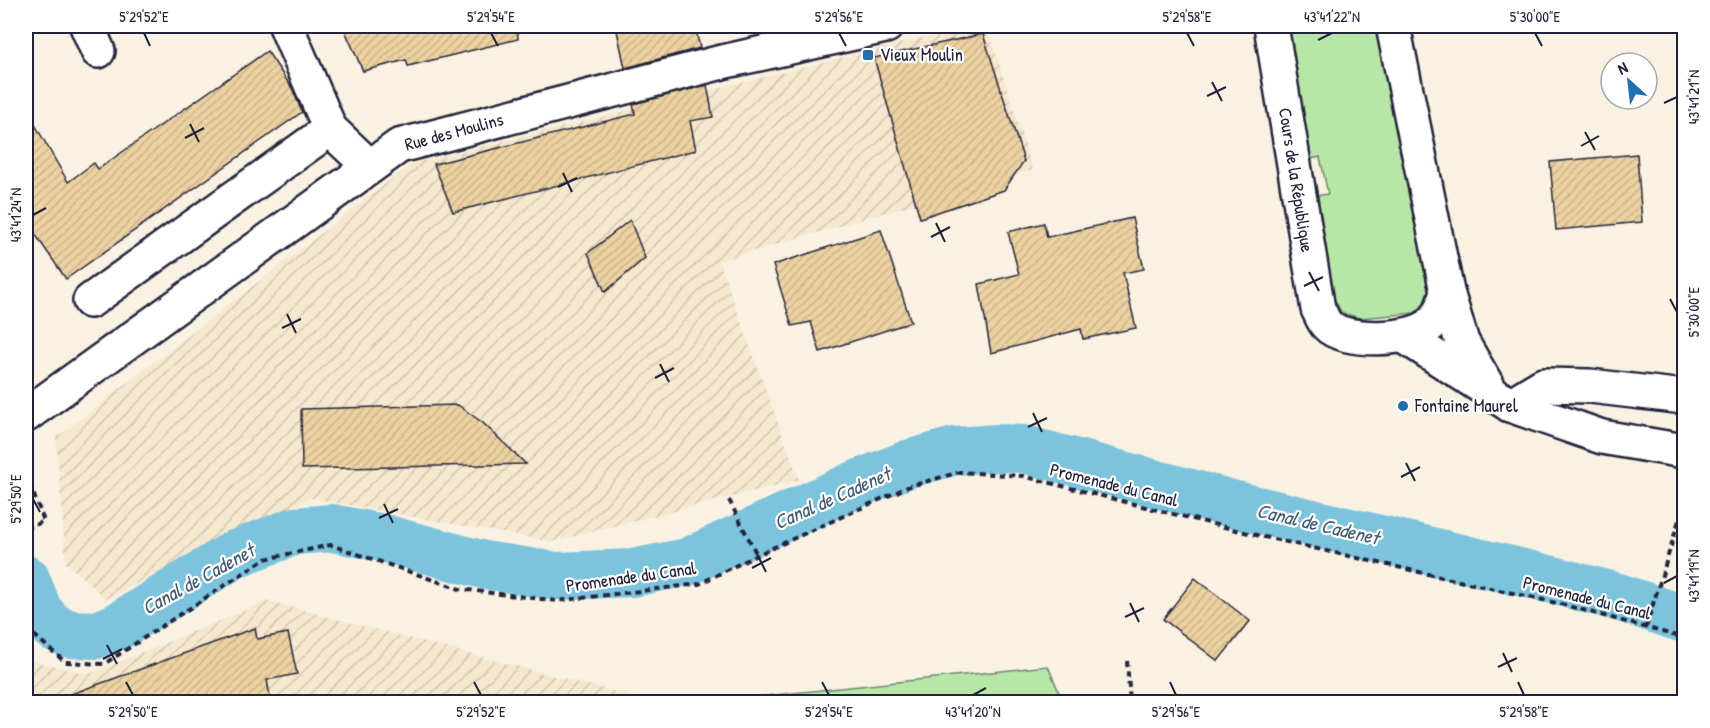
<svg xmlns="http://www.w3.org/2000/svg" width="1710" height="728" viewBox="0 0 1710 728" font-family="'Patrick Hand',sans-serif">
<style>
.industrial{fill:url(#industrial-furrows)}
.green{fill:#b7e7a6;stroke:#6c8470;stroke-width:1.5}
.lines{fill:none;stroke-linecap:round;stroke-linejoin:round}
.canal{stroke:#7cc4dd;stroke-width:48}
.building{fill:url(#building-hatch);stroke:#22223b;stroke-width:1.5}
.minor-casing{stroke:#22223b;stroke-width:38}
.path{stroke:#22223b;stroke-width:4;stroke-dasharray:6 4.5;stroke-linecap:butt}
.minor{stroke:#fff;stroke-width:33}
.ticks{fill:none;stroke:#22223b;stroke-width:2}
.poi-dot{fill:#1f6fb2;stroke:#fff;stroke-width:2}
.labels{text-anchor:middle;stroke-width:4.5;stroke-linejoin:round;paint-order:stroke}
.poi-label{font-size:18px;fill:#22223b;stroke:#fff;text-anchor:start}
.street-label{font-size:18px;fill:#22223b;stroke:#fff}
.water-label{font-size:20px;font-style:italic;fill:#425b74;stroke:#fff}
.neatline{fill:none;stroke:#22223b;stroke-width:2}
.ticks-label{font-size:15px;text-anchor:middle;fill:#22223b}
</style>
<defs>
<pattern id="industrial-furrows" width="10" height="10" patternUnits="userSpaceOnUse" patternTransform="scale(1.5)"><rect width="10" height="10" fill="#f5e8cf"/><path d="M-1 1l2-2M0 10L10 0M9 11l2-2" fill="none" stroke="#d2c7b3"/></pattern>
<pattern id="building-hatch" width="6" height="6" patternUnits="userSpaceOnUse" patternTransform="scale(1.5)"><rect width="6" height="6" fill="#ecd2a1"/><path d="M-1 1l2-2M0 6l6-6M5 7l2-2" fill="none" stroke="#cab48c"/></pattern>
</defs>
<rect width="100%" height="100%" fill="#f9f2e3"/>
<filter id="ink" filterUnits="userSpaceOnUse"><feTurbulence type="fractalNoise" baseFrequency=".0167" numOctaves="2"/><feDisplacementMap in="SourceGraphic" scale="12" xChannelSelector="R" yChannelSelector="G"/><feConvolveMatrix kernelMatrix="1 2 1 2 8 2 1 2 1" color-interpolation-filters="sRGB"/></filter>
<g filter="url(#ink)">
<g class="industrial">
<polygon points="970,26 987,26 1033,170 719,261 799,480 551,542 310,498 106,599 66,563 56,438 411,164"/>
<polygon points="268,601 654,702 26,702 26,659 89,674"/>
</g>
<g class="green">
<polygon points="1283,26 1387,26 1436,282 1426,303 1414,313 1360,318 1342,313 1333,297 1314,196 1328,194 1320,157 1307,160"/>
<polygon points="1048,666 1063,702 716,702 716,701"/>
<polygon points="1350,694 1383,702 1348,702"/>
</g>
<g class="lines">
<polyline class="canal" points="26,579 39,612 53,627 70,634 97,635 117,627 235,554 295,531 332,528 383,538 484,565 556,576 632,573 687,562 857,484 908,464 955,451 997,448 1024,449 1232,504 1553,580 1618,597 1684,619"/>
</g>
<g class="building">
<polygon points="343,26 517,26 518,39 408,66 406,60 363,71"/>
<polygon points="616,26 695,26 700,48 625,68"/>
<polygon points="983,34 1024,161 1004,190 920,218 874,58"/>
<polygon points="267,51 292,88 302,112 66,279 26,221 26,109 68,182 94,163 98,169"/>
<polygon points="707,85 713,117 690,121 696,150 453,212 434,164 635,114 633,104"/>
<polygon points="1637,154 1642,222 1556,230 1550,162"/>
<polygon points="1132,218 1144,269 1123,273 1136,328 1083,339 1081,329 991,353 979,284 1019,274 1008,232 1044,223 1047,237"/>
<polygon points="630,220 645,258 605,292 588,253"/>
<polygon points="881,230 911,322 820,352 811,322 792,326 773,265"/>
<polygon points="458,405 483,423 526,464 302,469 301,409"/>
<polygon points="1195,578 1250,621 1218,661 1163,619"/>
<polygon points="255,628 257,639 288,633 297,674 267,680 271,702 61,702 60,698"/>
</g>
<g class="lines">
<g class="minor-casing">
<g id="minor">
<polyline points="87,26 98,51"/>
<polyline points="286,26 330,129"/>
<path d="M1271,26L1318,309C1321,314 1323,321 1327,325C1343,343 1411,341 1430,325C1440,316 1443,305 1447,292"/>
<polyline points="1393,26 1447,292 1462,342 1492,394"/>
<polyline points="90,301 330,129 370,167"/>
<polyline points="1404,336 1510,405 1602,437 1684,451"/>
<polyline points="1510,405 1543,385 1590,386 1684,397"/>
<polyline points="26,415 399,146 722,62 886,26"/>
</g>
</g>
<g class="path">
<polyline points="26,475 44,521 26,529"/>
<polyline points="729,500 757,555"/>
<polyline points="1646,627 1679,520"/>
<polyline points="26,628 65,662 104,664 265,559 331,545 460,589 557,601 699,584 757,555 910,486 960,472 1023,476 1260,536 1561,604 1684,638"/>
<polyline points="1127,661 1130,702"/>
</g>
<use href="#minor" class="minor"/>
</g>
</g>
<path class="ticks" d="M144,33L150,46M491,33L498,46M839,33L846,46M1187,33L1194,46M1535,33L1542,46M1318,40L1332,33M1212,82L1222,101M1207,96L1226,87M1664,103L1677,97M190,124L199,142M1585,132L1595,150M185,138L204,128M1581,146L1599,136M563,173L572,192M558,187L577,178M33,215L46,208M936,223L945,242M931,237L950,227M1309,272L1319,291M1304,286L1323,277M1670,299L1677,312M287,314L296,333M282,328L301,319M660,364L669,382M655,378L674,368M1033,413L1042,432M1028,427L1047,418M1406,463L1415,481M1401,477L1420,467M33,499L40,512M384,504L393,523M379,518L398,509M757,554L766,572M752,568L771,558M1664,583L1677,576M1130,603L1139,622M1125,617L1144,608M107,645L117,664M1503,653L1512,672M103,659L122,649M1498,667L1517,658M126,682L133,695M474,682L481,695M822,682L829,695M1170,682L1176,695M1518,682L1524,695M973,695L986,688"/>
<g class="poi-dot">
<rect x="862" y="49" width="12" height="12" rx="3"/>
<circle cx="1403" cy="406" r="6"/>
</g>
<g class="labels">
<g class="poi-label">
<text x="880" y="61">Vieux Moulin</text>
<text x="1415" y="412">Fontaine Maurel</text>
</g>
<g class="street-label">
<text transform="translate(454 132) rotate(-15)" y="6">Rue des Moulins</text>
<text transform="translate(1296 180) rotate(81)" y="6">Cours de la République</text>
<text transform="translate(1114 485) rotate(14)" y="6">Promenade du Canal</text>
<text transform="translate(631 577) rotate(-8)" y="6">Promenade du Canal</text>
<text transform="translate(1587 598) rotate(14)" y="6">Promenade du Canal</text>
</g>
<g class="water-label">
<text transform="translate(832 498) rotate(-24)" y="7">Canal de Cadenet</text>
<text transform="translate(1318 524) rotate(13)" y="7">Canal de Cadenet</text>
<text transform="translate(198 579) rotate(-29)" y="7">Canal de Cadenet</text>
</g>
</g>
<rect width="1710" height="728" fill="none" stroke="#fff" stroke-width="66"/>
<g transform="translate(1629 81) rotate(333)"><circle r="28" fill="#ffffff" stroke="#a7a7b1" stroke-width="1.5"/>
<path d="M0-4.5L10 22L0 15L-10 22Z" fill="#1f6fb2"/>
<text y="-9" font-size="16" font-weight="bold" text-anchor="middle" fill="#22223b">N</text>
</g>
<rect x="33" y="33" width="1644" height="662" class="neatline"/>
<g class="ticks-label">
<text x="144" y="22">5°29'52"E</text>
<text x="491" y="22">5°29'54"E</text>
<text x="839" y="22">5°29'56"E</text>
<text x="1187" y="22">5°29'58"E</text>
<text x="1332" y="22">43°41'22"N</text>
<text x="1535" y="22">5°30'00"E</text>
<text transform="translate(1694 97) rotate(-90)" y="5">43°41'21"N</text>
<text transform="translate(16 215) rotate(-90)" y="5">43°41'24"N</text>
<text transform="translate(1694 312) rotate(-90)" y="5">5°30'00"E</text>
<text transform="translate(16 499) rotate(-90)" y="5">5°29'50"E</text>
<text transform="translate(1694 576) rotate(-90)" y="5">43°41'19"N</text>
<text x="133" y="717">5°29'50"E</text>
<text x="481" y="717">5°29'52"E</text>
<text x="829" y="717">5°29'54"E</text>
<text x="973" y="717">43°41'20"N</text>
<text x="1176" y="717">5°29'56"E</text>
<text x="1524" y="717">5°29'58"E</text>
</g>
</svg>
